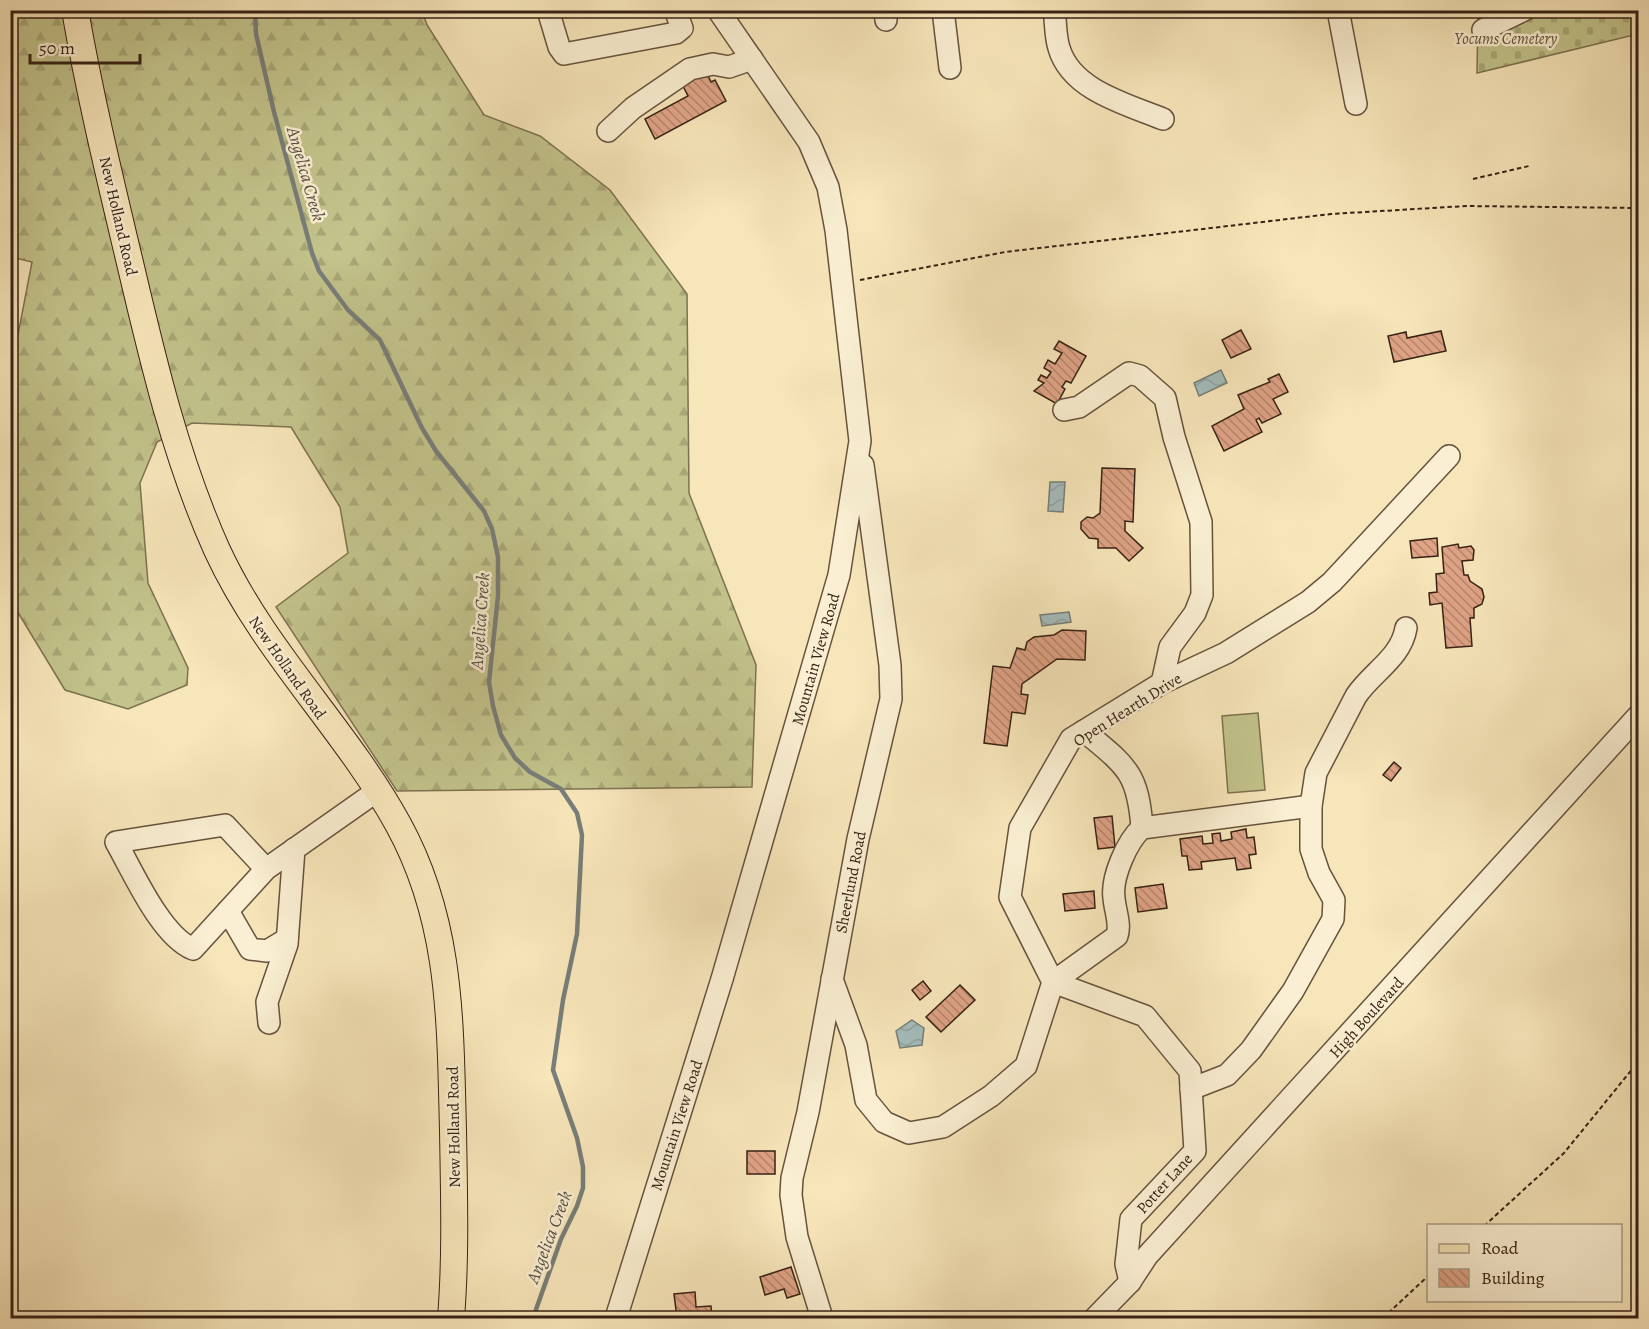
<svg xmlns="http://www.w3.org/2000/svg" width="1649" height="1329" viewBox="0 0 1649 1329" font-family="Alegreya,serif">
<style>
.forest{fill:url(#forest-firs);stroke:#7d7250;stroke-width:1.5}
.cemetery{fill:url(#cemetery-stones);stroke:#7d7250;stroke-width:1.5}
.park{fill:#c3c38b;stroke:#7d7250;stroke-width:1.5}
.water{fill:url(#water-waves);stroke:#787e79;stroke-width:1.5}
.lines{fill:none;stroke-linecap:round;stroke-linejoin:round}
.stream{stroke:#787e79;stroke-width:4.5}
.building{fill:url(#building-back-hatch);stroke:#372114;stroke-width:1.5}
.minor-casing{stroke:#67523e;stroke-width:24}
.major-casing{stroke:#372114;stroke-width:28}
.path{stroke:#372114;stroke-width:2;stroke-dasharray:4.5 3;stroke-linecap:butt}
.minor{stroke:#faefd2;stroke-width:21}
.major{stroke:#f7e6ba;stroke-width:26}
.labels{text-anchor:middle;stroke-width:5;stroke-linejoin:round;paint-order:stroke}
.park-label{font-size:16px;font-style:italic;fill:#615238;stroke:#faefd2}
.street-label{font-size:16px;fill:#372114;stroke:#faefd2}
.water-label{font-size:18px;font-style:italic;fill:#585046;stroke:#faefd2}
</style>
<defs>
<pattern id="forest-firs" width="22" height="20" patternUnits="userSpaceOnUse" patternTransform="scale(1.5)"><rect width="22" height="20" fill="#c3c38b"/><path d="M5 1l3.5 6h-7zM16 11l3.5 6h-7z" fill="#a8a777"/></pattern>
<pattern id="cemetery-stones" width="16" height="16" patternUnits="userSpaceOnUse" patternTransform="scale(1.5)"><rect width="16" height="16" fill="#c3c38b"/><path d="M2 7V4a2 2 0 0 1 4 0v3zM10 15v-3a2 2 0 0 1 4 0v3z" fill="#a8a777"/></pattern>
<pattern id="water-waves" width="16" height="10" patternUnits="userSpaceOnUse" patternTransform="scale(1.5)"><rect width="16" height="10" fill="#a4bcbc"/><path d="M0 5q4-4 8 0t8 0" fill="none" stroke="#8ea1a1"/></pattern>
<pattern id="building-back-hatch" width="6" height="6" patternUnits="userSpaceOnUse" patternTransform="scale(1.5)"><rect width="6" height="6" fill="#dfa386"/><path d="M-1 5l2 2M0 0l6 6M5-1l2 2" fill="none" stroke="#b6846c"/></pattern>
</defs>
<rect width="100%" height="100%" fill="#f7e6ba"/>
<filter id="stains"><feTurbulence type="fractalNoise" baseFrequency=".00333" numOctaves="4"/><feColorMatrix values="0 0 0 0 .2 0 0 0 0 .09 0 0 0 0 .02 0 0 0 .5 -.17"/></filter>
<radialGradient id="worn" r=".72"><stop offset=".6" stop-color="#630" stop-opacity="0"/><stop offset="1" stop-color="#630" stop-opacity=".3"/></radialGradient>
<polygon class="forest" points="11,11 422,11 427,25 484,115 540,136 610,190 687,294 689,493 756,665 752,787 397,791 276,607 348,553 340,507 291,427 192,423 157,442 140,483 148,583 188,668 187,685 128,709 65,690 11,601 11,371 32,262 11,257"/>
<polygon class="cemetery" points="1478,11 1638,11 1638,34 1477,73"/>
<polygon class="park" points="1258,713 1265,790 1228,793 1222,716"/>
<g class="water">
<polygon points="1221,370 1227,383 1199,396 1194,383"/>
<polygon points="1050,482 1065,482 1063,512 1048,511"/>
<polygon points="1069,612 1071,622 1042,626 1040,615"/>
<polygon points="912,1020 924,1028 922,1045 900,1048 896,1031"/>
</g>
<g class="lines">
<polyline class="stream" points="255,10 256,34 274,112 312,253 319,271 348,310 380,340 422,428 436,451 484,511 492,529 498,557 498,596 489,682 493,706 501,735 515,758 530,772 561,789 577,813 582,835 577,934 563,1000 553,1070 577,1138 583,1167 583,1188 577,1206 561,1239 533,1318"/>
</g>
<g class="building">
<polygon points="705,69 711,82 715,80 726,101 655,139 645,119 688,96 681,82"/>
<polygon points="1241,330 1251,349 1231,358 1222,340"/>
<polygon points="1441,331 1446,351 1394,362 1388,336 1406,332 1407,338"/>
<polygon points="1059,341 1086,356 1071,383 1066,381 1062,387 1065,389 1057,404 1034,391 1044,383 1038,380 1041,375 1047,378 1051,372 1044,368 1048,360 1055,364 1062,353 1054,349"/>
<polygon points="1279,374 1288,392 1273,399 1281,414 1262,423 1259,418 1256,420 1262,432 1224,451 1212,426 1244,409 1238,395 1270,382 1268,379"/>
<polygon points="1102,468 1135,469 1133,522 1125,521 1125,531 1143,548 1129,561 1116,548 1098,548 1098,539 1089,538 1081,529 1081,522 1087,517 1093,518 1100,513"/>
<polygon points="1437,538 1438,556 1412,558 1410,541"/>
<polygon points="1458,544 1459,548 1471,546 1474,550 1473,560 1462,561 1464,575 1468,575 1470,581 1482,589 1484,597 1482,604 1474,608 1474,618 1470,618 1472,646 1446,648 1442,603 1430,605 1429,593 1437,592 1436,574 1444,573 1442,547"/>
<polygon points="1062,630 1086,631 1085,660 1057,659 1022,684 1021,694 1028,695 1025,714 1012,712 1007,746 984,743 993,666 1010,668 1017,648 1025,650 1027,642 1034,637 1054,635"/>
<polygon points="1394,762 1401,768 1391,781 1383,775"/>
<polygon points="1112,816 1115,847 1098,849 1094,818"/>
<polygon points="1246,829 1247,838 1254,837 1256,854 1249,855 1251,868 1237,870 1235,858 1201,862 1202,869 1189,870 1187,856 1182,856 1180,839 1202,836 1203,844 1213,843 1212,834 1220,833 1221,841 1232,839 1231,832"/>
<polygon points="1163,884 1167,908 1138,912 1135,888"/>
<polygon points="1094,891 1095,908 1065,911 1063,894"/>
<polygon points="923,981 931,991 920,1000 912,990"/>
<polygon points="960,985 975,1000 941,1032 926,1017"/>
<rect x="747" y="1151" width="28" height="23"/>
<polygon points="791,1267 800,1294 787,1298 784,1289 765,1295 760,1277"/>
<polygon points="695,1292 696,1307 711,1306 712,1318 677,1318 674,1294"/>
</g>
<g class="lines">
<g class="minor-casing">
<g id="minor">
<polyline points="548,10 559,47 564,54 676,33 682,28 675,10"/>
<polyline points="885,10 886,20"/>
<polyline points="943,10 950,68"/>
<path d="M1054,10C1056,22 1055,36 1059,48C1071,90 1126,104 1163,119"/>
<polyline points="1338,10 1356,104"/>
<polyline points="1483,30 1524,10"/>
<polyline points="608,131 633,108 690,69 713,64 729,67 752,59"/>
<polyline points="1064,410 1079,407 1129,373 1140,376 1165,398 1174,437 1201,522 1202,595 1195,613 1170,647 1162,683"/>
<path d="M1084,731C1126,766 1138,772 1142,828"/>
<path d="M266,869L225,825L116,842C133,872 161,936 193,949L266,869L377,791"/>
<polyline points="228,911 250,949 267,951 287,939"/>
<polyline points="832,979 856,1045 866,1100 884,1122 909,1133 943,1127 991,1096 1026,1066 1053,982 1010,897 1020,828 1071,739 1162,683 1226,653 1308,602 1332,582 1449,456"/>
<polyline points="1053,982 1145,1016 1190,1071 1195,1151 1131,1219 1126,1264 1130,1282"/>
<path d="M1053,982L1117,936C1121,924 1115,911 1114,898C1111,878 1127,841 1142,828L1311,806"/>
<polyline points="269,1023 267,1002 287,944 294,849"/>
<path d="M1191,1089L1227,1075L1251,1050L1293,991L1333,919L1334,900L1319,873L1311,849V806L1316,773L1356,696C1372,672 1401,658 1406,628"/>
<polyline points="616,1318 722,979 839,575 860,441 836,230 828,187 809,142 718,10"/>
<polyline points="822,1318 797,1237 791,1195 792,1178 808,1112 858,839 891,699 890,665 863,465"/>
<polyline points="1095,1318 1130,1282 1147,1256 1638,716"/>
</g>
</g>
<g class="major-casing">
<path id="major" d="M75,10C90,96 110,179 130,263C153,361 176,459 217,550C264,652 345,728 398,824C452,922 450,1022 453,1130C454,1193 456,1256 451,1318"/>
</g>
<g class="path">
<polyline points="1473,179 1529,166"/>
<polyline points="860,280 1005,252 1331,214 1466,206 1638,208"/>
<polyline points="1484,1226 1564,1153 1638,1062"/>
<polyline points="1383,1318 1428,1276"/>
</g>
<use href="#minor" class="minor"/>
<use href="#major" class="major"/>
</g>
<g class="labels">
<g class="park-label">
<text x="1506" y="44">Yocums Cemetery</text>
</g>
<g class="street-label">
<text transform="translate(119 216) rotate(77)" y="6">New Holland Road</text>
<text transform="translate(815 659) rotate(-74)" y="6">Mountain View Road</text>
<text transform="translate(288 667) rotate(55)" y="6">New Holland Road</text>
<text transform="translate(1127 709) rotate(-32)" y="6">Open Hearth Drive</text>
<text transform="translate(850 882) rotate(-79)" y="6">Sheerlund Road</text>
<text transform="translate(1366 1017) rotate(-48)" y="6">High Boulevard</text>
<text transform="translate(676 1125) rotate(-72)" y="6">Mountain View Road</text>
<text transform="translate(453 1127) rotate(-91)" y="6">New Holland Road</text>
<text transform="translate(1164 1183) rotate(-48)" y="6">Potter Lane</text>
</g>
<g class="water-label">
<text transform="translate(306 174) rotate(74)" y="6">Angelica Creek</text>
<text transform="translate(480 621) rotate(-86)" y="6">Angelica Creek</text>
<text transform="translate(549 1237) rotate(-69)" y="6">Angelica Creek</text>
</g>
</g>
<rect width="1649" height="1329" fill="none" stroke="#f7e6ba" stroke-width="36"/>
<rect x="12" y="12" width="1625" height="1305" fill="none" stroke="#372114" stroke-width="3"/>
<rect x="18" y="18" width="1613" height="1293" fill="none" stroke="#372114" stroke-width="1.5"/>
<rect x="1427" y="1224" width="195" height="78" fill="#faefd2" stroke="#ac9d86" stroke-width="1.5"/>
<rect x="1439" y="1244" width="30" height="9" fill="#f7e6ba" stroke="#ac9d86" stroke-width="1.5"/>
<text x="1481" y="1254" font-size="18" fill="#372114">Road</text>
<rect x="1439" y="1269" width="30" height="18" fill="url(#building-back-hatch)" stroke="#ac9d86" stroke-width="1.5"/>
<text x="1481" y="1284" font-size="18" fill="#372114">Building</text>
<path d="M30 54v9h110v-9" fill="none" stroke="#372114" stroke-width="3"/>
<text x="39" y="54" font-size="18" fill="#372114" stroke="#faefd2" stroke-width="4.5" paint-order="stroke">50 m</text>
<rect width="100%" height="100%" filter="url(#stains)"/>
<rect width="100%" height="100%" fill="url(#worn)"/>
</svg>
